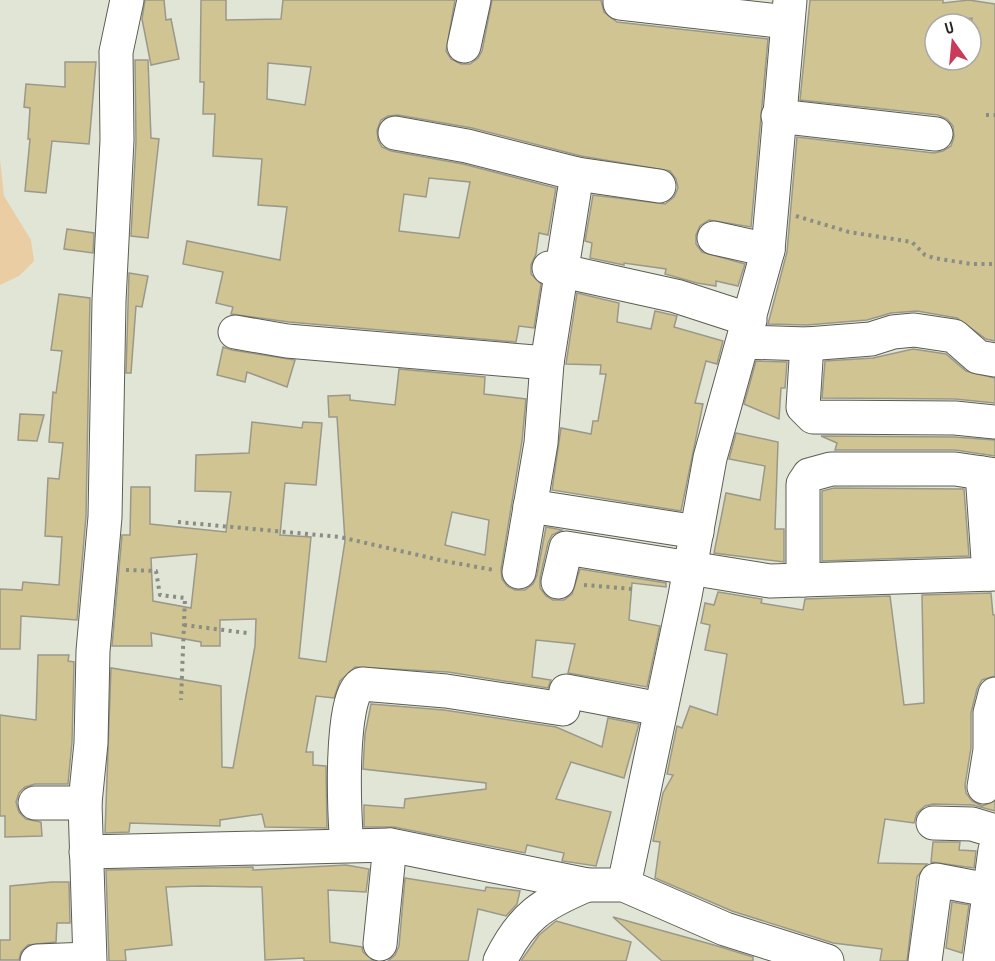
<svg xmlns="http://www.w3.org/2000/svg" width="995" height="961" viewBox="0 0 995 961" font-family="'PT Sans Narrow',sans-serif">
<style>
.green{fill:#ebcda4}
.building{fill:#d0c492;stroke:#9b988a;stroke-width:1.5;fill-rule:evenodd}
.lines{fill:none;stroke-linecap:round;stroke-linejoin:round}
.minor-casing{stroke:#5b5e51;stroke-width:35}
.path{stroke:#8a8d83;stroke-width:4;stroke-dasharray:3 4.5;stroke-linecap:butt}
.minor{stroke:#fff;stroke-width:33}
</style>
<rect width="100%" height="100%" fill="#e1e5d6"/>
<polygon class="green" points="0,159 4,196 31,240 34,261 19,276 0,285"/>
<g class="building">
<polygon points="145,0 164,0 166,20 171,19 179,59 151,65 142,19"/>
<path d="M201,0H226V20L281,19L283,0H455L446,51L451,59L461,64H470L478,58L482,51L492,0H601L604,12L617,22L768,39L751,227L709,220L700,226L696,235V244L702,252L745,264L738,286L716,281V286L697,283L665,274L666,269L624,263V265L590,258L592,243L585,241L593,195L665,204L674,197L678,188L676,179L670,171L581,156L472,128L398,115L388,116L381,120L377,130L378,140L382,147L391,151L463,164L556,188L548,235L539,233L536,254L531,265V274L541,284L534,328L519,326L516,342L289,322L231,314L233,307L216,303L223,272L183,264L187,241L280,260L287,207L258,205L262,159L213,156L215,114H203L204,82H200ZM268,63L311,67L305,105L267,99ZM429,178L470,182L459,238L399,231L404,194L426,197Z"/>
<path d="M810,0H943V3L969,0L995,4V341L986,339L957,318L917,311L891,313L867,320L807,325L768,324L787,252L797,137L934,153L943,151L951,146L954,137L953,126L947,119L938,115L800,100ZM972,18L971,60H935V23Z"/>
<polygon points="135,60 148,60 151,138 159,139 148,238 131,236 136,141"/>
<polygon points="65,62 96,62 89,144 52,141 46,193 25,191 30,139 28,139 30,108 24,107 26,84 65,87"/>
<polygon points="67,229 94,233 93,253 64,249"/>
<polygon points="129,273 148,276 142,307 136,306 131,373 126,373"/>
<polygon points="577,293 619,303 617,322 651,329 655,311 677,316 674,327 723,341 717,364 706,361 695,403 703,404 681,511 552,490 561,428 591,434 593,421 598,421 606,374 600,374 601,365 566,364"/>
<polygon points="59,294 90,298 86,516 77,620 21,616 20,649 0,649 0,589 22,590 23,582 59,585 62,537 45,536 48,478 59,479 63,443 49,442 53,392 56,393 62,351 51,350"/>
<polygon points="223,347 232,350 295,360 287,387 247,372 245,382 217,375"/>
<polygon points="913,349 946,354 966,371 995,378 995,403 955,399 822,398 825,361 873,358"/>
<polygon points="756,361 787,362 785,388 781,388 779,419 744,404"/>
<path d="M399,369L485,377L484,394L526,399L522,441L501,569L502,579L507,586L515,590H525L533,584L537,575L546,527L562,530L552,535L548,543L540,578V588L546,596L553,600H564L572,594L580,569L666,583V587L632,583L629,620L660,626L647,687L568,673L575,644L536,640L532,677L551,680L548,688L448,672L355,667L340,681L334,698L316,696L306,752H313V765L326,766L327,828L265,827L262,814L220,820V826L130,823L129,832L105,833L111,668L221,686L222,767L233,768L255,646L256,619L220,620V646H201V642L151,633L152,646H112L122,535H130L131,487H150V524L226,532L231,492L195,491L196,455L249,453L252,422L302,428L303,422L322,423L316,485L285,483L280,535L311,537L299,658L326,662L345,541L337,417H329L328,396L350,395V400L395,405ZM452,512L489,520L485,555L445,545ZM197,554L191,608L153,601L151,558Z"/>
<polygon points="20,414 44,415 37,441 18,440"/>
<polygon points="736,433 778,442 775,529 784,529 784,562 714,553 726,493 760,500 765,466 729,459"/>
<polygon points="821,436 954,437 995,440 995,456 955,450 835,450 837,443"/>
<polygon points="834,488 964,489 969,556 822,561 822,491"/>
<polygon points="718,592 762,599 761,603 803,610 805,599 890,596 904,705 924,703 922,595 991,593 993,615 995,615 995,676 982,680 977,689 971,713 971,748 965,785 966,793 972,801 982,806 995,801 995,811 973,805 933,804 925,806 917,813 914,823 885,819 878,863 927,864 917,877 907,961 880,961 882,949 833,943 732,911 655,878 660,842 653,841 663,793 673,775 667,774 677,726 682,728 690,706 717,715 727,654 705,650 710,625 701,623 705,603 714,605"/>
<polygon points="38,655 69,655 68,661 74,662 72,742 68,784 35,784 25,787 19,793 16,802 19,812 26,819 41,822 42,836 5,837 5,816 0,816 0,715 36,720"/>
<polygon points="371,704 444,710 556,727 602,747 608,718 639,724 624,778 571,762 556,799 611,812 596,866 562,861 564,853 527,845 525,853 394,827 364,827 364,805 404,808 405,799 486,789 486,783 363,769 365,734"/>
<polygon points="933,842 960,842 959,850 976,851 974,868 931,862"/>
<polygon points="346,865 369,869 366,892 328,890 330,942 362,947 363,952 374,961 304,961 304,958 265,960 262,887 201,886 166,887 172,945 125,950 126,961 109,961 106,870 253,867 253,870"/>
<polygon points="405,878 485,891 486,887 520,891 517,904 506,916 478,909 468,961 388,961 395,955 399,946"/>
<polygon points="52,882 69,882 70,923 57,923 56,942 28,945 21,952 19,960 0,960 0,940 10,940 10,886"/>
<polygon points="952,902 969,905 962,953 946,948"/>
<polygon points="613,917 714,945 753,957 753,961 662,961"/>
<polygon points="556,921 631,942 626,961 521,961 539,935"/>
</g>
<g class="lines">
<g class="minor-casing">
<g id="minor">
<polyline points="620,0 620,3 787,22"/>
<polyline points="464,46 474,0"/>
<polyline points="778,116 936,134"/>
<polyline points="395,133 467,146 577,174 547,363 541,443 519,572"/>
<polyline points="577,174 659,186"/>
<polyline points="714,238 768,250"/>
<polyline points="549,268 676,296 750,320"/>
<polyline points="235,332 287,341 547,363"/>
<polyline points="744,342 807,344 871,339 893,332 914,330 954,336 978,357 995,360"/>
<polyline points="807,344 803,407 813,417 955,418 995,422"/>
<polyline points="982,473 989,574"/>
<polyline points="530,506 697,532"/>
<polyline points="803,580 803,484 809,475 831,469 955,469 995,475"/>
<polyline points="558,582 566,548 770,581 995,574"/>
<polyline points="984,787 990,750 990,713 995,694"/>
<polyline points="35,803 85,803"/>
<polyline points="933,823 972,824 995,831"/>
<path d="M347,844C344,818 339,695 362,684L446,691L563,709L566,691L660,709"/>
<polyline points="86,852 390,845 587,885 624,885 725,929 827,961"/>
<polyline points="624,885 685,596 710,458 768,250 790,0"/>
<polyline points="380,944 390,845"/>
<polyline points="37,961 89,959"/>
<polyline points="90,961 85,803 91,743 93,651 105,517 109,301 117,140 116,52 127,0"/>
<path d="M500,961C522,916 542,904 587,885"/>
<polyline points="925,961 936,880 988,890"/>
<polyline points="980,961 995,850"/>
</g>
</g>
<g class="path">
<polyline points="986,115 995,115"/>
<polyline points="796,216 849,232 912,242 925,255 934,258 971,264 995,264"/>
<polyline points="178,522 340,537 444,561 494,570"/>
<polyline points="126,570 156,571 160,595 185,598 181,700"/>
<polyline points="584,585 633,589"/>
<polyline points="184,625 247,633"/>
</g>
<use href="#minor" class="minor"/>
</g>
<g transform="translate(953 42) rotate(345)"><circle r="28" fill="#ffffff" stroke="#a9a9a7" stroke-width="1.5"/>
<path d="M0-4.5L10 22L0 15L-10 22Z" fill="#ca3a5a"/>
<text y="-9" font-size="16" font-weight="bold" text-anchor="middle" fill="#272823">U</text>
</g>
</svg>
